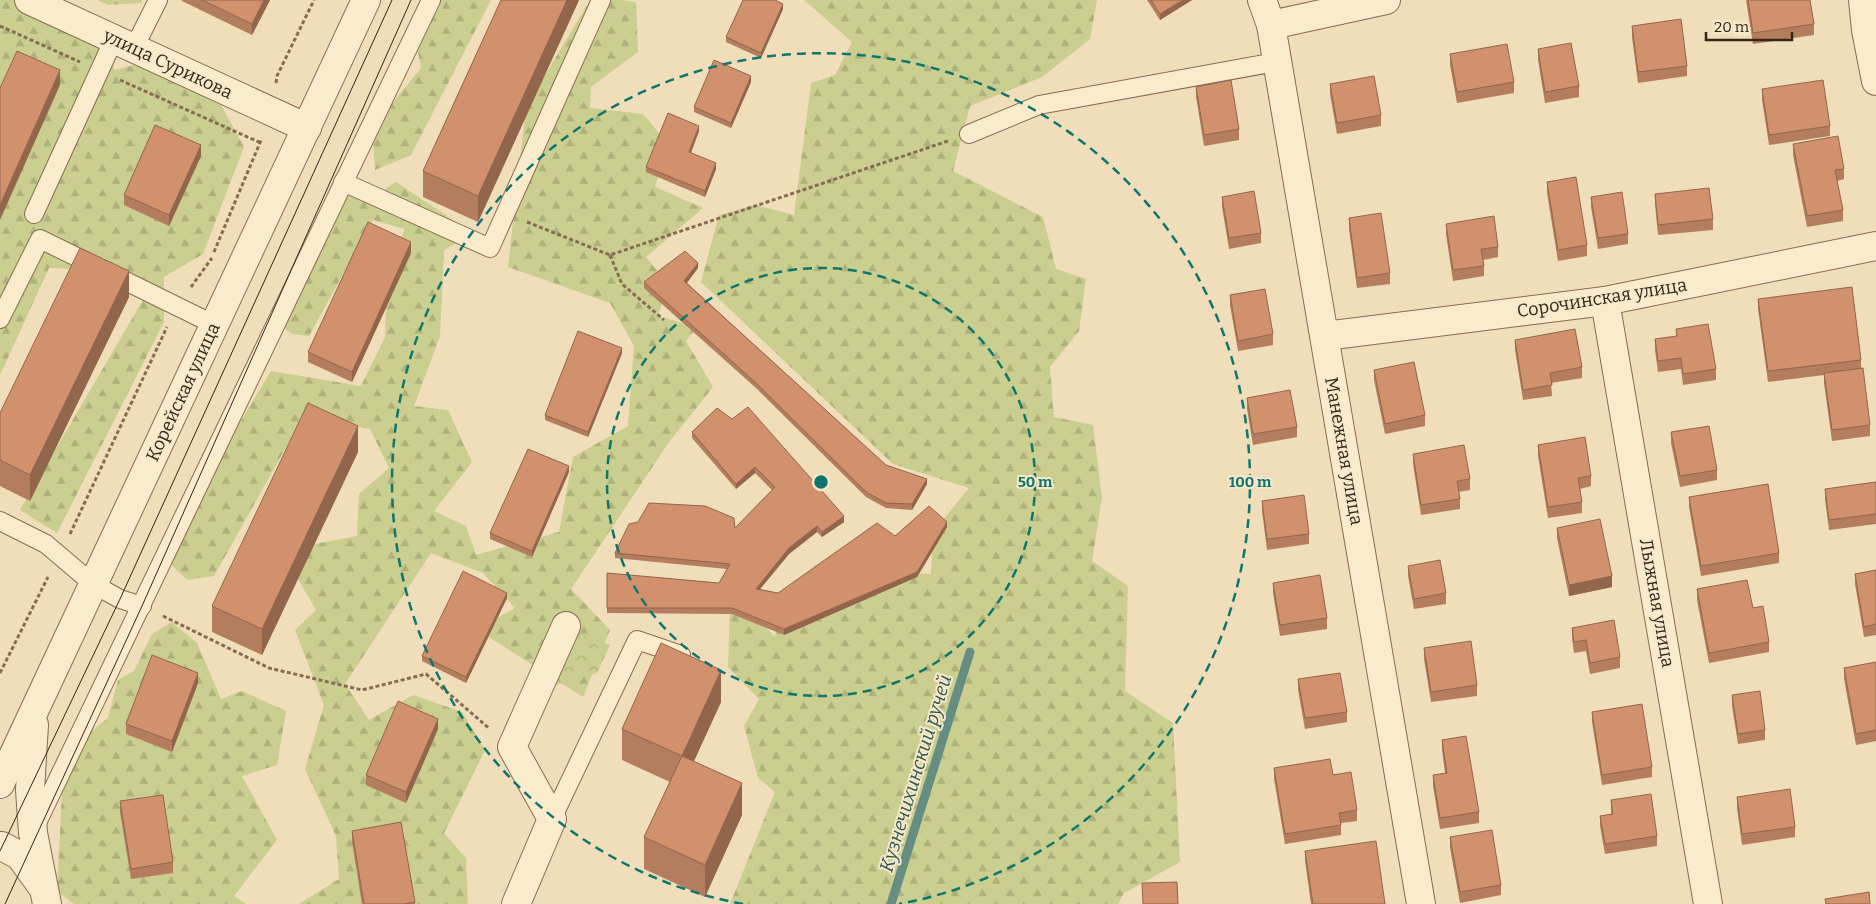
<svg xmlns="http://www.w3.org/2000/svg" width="1876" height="904" viewBox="0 0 1876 904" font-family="Bitter,serif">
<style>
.forest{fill:url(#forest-firs)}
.park{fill:url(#park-crowns)}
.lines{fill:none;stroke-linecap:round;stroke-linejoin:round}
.stream{stroke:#668d82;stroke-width:9}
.service-casing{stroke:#876c54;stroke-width:20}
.minor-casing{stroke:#876c54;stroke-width:30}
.tertiary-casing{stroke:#876c54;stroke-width:30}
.path{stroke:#876c54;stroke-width:3;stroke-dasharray:4 2.5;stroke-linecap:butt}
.service{stroke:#fbebcd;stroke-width:18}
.minor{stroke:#fbebcd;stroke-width:28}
.tertiary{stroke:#fbebcd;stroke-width:28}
.tram{stroke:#35261a;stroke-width:1}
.wall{fill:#b47d5e}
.shaded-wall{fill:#92664c}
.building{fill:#d1916d;stroke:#92664c}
.ring{fill:none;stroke:#0f766e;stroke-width:2.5;stroke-dasharray:9 6}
.labels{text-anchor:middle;stroke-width:4;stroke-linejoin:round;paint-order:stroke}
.street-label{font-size:18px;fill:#35261a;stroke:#f7e8ca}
.water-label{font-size:19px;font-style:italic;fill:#285651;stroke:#f7e8ca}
.centre{fill:#0f766e;stroke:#f7e8ca;stroke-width:2.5}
.ring-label{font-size:15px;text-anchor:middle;font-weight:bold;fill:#0f766e;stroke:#f7e8ca;stroke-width:4;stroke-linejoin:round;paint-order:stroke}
</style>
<defs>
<pattern id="forest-firs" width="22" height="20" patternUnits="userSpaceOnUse" patternTransform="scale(1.25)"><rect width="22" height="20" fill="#cace8e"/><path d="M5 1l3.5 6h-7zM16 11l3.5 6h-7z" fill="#aeb17a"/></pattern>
<pattern id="park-crowns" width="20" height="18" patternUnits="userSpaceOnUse" patternTransform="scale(1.25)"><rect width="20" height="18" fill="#cace8e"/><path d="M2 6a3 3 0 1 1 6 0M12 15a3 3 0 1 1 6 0" fill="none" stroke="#aeb17a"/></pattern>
</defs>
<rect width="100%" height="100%" fill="#f0ddba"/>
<g class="forest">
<polygon points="0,0 45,0 85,13 115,70 164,57 204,74 244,147 203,254 164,277 164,322 57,533 20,510 143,300 71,269 49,268 0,375"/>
<polygon points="97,0 142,0 141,3 108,5"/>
<polygon points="423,0 491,0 411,155 375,170 372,128 421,68 414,32"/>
<polygon points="590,0 622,0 636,2 638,52 591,87 590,108 643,114 668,144 655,187 703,208 646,257 670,286 657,316 697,327 686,341 713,387 669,442 571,589 610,630 583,697 476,629 515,608 483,573 431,553 345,684 369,720 413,695 462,712 485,750 444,833 466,858 468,904 299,904 339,879 336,836 305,769 324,705 295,630 316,610 295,574 309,545 357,536 359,494 389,468 370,429 303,417 214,576 187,580 160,554 271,371 361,386 385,337 387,268 405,229 373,220 309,336 292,334 273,320 333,193 368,200 396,182 474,234 444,250 440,336 414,406 448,410 472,462 434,511 466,526 476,555 559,532 573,457 628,426 634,346 610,303 508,267 526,107"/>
<polygon points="804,0 1097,0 1090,39 1042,77 970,106 953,171 1043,217 1056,269 1086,279 1079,331 1050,367 1054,417 1093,425 1102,497 1092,561 1128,586 1125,691 1173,723 1180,862 1124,893 1118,904 730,904 775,792 758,778 744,726 759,699 728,667 730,603 750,605 774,637 794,600 877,572 931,574 933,532 969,488 893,464 701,282 719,215 756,205 794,215 811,83 835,75 852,42"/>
<polygon points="172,622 197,643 221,699 242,691 286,711 277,765 242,776 277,840 234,896 246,904 74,904 57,891 64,753 108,718 118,680 134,671 152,634"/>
</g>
<polygon class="park" points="577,633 610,645 597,673 553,686"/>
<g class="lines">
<polyline class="stream" points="891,904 970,652"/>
<g class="service-casing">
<g id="service">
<polyline points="134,48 158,0"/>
<polyline points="969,134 1039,105 1276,62"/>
<polyline points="343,182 490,248 601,0"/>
<polyline points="34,214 114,39"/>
<polyline points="0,319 40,239 215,325"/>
<polyline points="0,521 46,544 93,584 120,599 142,606"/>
<polyline points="552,819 637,640 681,655"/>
<polyline points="35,827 431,0"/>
</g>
</g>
<g class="minor-casing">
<g id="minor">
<polyline points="29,0 307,128"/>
<polyline points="1262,0 1271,25 1421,904"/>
<polyline points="1863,0 1866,30 1876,81"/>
<polyline points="1271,25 1386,0"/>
<polyline points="1605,301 1708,904"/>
<polyline points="1325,336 1605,301 1876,246"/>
<polyline points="516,904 552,819 512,747 566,626"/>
</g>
</g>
<g class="tertiary-casing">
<g id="tertiary">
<polyline points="34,725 30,790 33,833 47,904"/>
<polyline points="0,784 366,0"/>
<polyline points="0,847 2,846 20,856 41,885"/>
</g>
</g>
<g class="path">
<polyline points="0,26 80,62"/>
<polyline points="120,80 261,143"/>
<polyline points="276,83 277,76 314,0"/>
<polyline points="527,222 610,255 948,141"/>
<polyline points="214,252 262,138"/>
<polyline points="610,255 622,284 664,320"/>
<polyline points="191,287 212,258"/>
<polyline points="70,534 167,327"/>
<polyline points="163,616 269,668 362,690 426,674 490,729"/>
<polyline points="0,673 48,577"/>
</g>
<use href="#service" class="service"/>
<use href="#minor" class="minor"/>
<use href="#tertiary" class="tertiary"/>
<g class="tram">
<polyline points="0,851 120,599 392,0"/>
<polyline points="5,904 142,606 411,0"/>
</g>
</g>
<g class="wall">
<polygon points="182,0 270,0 252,35 182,1"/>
<polygon points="501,0 579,0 478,222 423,197 423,171"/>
<polygon points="1147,0 1192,0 1160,20"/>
<polygon points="1746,0 1810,0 1814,24 1814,35 1753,44"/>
<polygon points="783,9 761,58 726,42 726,37"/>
<polygon points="1632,26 1687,66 1687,76 1638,83 1632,37"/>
<polygon points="1538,49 1579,86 1579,97 1545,103 1538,60"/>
<polygon points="1450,54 1514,82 1514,93 1457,103 1450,65"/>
<polygon points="751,82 731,128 694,112 694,107"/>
<polygon points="1330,84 1381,115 1381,126 1337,134 1330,94"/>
<polygon points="1196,87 1239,129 1239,140 1204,146 1196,97"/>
<polygon points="1762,89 1830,126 1830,136 1769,145 1762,100"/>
<polygon points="699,131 691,153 716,169 705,197 646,172 646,167"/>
<polygon points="1793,144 1844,169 1844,179 1837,181 1843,210 1843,221 1807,227 1793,155"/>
<polygon points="201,156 169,226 124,205 124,195"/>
<polygon points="1547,182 1587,245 1587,256 1558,261 1547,193"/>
<polygon points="1655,194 1713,219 1713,230 1658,235 1655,204"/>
<polygon points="1222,197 1261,233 1261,243 1229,249 1222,207"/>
<polygon points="1591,197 1628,234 1628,244 1598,249 1591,207"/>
<polygon points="1349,218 1390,273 1390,284 1357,288 1349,229"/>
<polygon points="1446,224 1498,247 1498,257 1483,260 1484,266 1484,276 1453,281 1446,234"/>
<polygon points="411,253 352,382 308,362 308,352"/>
<polygon points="698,268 687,283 886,465 927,484 912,510 886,508 866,497 756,388 644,288 644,282"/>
<polygon points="1230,295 1273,334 1273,345 1238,351 1230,305"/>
<polygon points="129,297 30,501 0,486 0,413"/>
<polygon points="1758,299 1861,360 1861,368 1870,425 1870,436 1832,441 1824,383 1824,375 1768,382 1758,309"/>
<polygon points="1676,329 1716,369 1716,380 1683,385 1681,369 1658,372 1655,350 1655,339 1676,336"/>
<polygon points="1515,340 1582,367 1582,378 1551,383 1552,396 1523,400 1515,350"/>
<polygon points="622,353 588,437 545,420 545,415"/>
<polygon points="1374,370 1425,415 1425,426 1385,434 1374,380"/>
<polygon points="1247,398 1297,427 1297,437 1253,445 1247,409"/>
<polygon points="717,408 844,522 822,537 817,532 789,554 760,589 778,593 895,536 947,527 917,577 784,635 732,614 607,613 607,573 719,583 727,569 615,558 615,553 735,528 772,490 755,473 736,489 692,438 692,432"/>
<polygon points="1671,432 1717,470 1717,480 1680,487 1671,443"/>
<polygon points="1538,445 1591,476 1591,486 1580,489 1582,502 1582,513 1548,518 1538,456"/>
<polygon points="358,452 262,655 212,632 212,606"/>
<polygon points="1413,454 1470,479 1470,490 1458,492 1460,499 1460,509 1421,515 1413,464"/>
<polygon points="569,472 532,557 490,539 490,533"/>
<polygon points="1876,482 1876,524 1829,530 1825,499 1825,489"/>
<polygon points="1689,497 1779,553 1779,563 1701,576 1689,507"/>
<polygon points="1262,501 1309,534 1309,544 1267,550 1262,511"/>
<polygon points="1557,528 1612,587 1569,596 1557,538"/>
<polygon points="1408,566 1446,593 1446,604 1414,609 1408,576"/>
<polygon points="1876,570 1876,635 1864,637 1855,584 1855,574"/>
<polygon points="1273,583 1327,618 1327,629 1280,636 1273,593"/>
<polygon points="1697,589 1753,608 1769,642 1769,652 1709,663 1697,600"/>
<polygon points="507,598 466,683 422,661 422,656"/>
<polygon points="1572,628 1620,657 1620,668 1590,674 1586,651 1574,653 1572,638"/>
<polygon points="1424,648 1477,685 1477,696 1431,702 1424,659"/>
<polygon points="1876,662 1876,741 1856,745 1844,679 1844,668"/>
<polygon points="1298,679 1347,712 1347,722 1305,729 1298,690"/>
<polygon points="198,683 172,752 126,734 126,724"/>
<polygon points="1732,695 1765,730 1765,740 1738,744 1732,706"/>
<polygon points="721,702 694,761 742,815 705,897 644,869 644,837 670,782 622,760 622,729"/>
<polygon points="1592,712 1652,767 1652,777 1602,785 1592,722"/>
<polygon points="438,729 406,803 366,785 366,775"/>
<polygon points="1442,740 1479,812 1479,823 1440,829 1433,786 1433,775 1445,773 1442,750"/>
<polygon points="1274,768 1333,775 1357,810 1357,821 1341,823 1341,835 1285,844 1274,779"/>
<polygon points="1737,797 1795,827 1795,837 1742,845 1737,808"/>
<polygon points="1611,800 1657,836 1657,846 1605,854 1600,826 1600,816 1611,814"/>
<polygon points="120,801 173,862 173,873 131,879 120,812"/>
<polygon points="352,831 415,902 415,904 362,904 352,842"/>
<polygon points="1450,837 1501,885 1501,895 1460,903 1450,848"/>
<polygon points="1305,851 1385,904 1311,904 1305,861"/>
</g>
<g class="shaded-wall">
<polygon points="264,0 270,0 252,35 252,24"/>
<polygon points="567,0 579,0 478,222 478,196"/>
<polygon points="1183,0 1192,0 1160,20 1160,14"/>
<polygon points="783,4 783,9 761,58 761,53"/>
<polygon points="60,70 60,85 0,220 0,205"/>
<polygon points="751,76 751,82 731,128 731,123"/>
<polygon points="699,126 699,131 689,157 689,152"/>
<polygon points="201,145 201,156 169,226 169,215"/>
<polygon points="716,163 716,169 705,197 705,191"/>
<polygon points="411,242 411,253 352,382 352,372"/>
<polygon points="698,263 698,268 684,286 684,281"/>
<polygon points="129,271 129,297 30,501 30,475"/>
<polygon points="622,348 622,353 588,437 588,432"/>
<polygon points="358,426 358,452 262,655 262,629"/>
<polygon points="569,466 569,472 532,557 532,551"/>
<polygon points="755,467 755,473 736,489 736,484"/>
<polygon points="927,479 927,484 912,510 912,504"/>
<polygon points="844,516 844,522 822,537 822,532"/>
<polygon points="947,522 947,527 917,577 784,635 784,629"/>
<polygon points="817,526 817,532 789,554 756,594 756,589 789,548"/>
<polygon points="1612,576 1612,587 1569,596 1569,585"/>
<polygon points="507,593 507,598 466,683 466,677"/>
<polygon points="721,670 721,702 682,787 682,756"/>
<polygon points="198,673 198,683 172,752 172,741"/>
<polygon points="438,719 438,729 406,803 406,792"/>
<polygon points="742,783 742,815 705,897 705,865"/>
</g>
<g class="building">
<polygon points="202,0 264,0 252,24"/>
<polygon points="501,0 567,0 478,196 423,171"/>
<polygon points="743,0 775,0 783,4 761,53 726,37"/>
<polygon points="1151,0 1183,0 1160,14"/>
<polygon points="1748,0 1810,0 1814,24 1753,33"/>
<polygon points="1681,19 1687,66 1638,72 1632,26"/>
<polygon points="1571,43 1579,86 1545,92 1538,49"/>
<polygon points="1507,44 1514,82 1457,92 1450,54"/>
<polygon points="17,51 60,70 0,205 0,88"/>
<polygon points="714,60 751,76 731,123 694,107"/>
<polygon points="1374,76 1381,115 1337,123 1330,84"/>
<polygon points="1231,80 1239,129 1204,135 1196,87"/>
<polygon points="1823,80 1830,126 1769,135 1762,89"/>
<polygon points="668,113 699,126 689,152 716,163 705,191 646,167"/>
<polygon points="155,125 201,145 169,215 124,195"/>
<polygon points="1838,136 1844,169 1835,170 1843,210 1807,216 1793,144"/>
<polygon points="1576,177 1587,245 1558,250 1547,182"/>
<polygon points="1709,188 1713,219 1658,225 1655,194"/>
<polygon points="1254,191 1261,233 1229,238 1222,197"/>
<polygon points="1622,192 1628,234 1598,238 1591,197"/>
<polygon points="1381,213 1390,273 1357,278 1349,218"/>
<polygon points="1494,216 1498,247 1481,249 1484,266 1453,270 1446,224"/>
<polygon points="368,222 411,242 352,372 308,352"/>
<polygon points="80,248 129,271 30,475 0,460 0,413"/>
<polygon points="685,251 698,263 684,281 886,465 927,479 912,504 886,503 866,492 756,383 644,282"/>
<polygon points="1852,287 1861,360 1768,371 1758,299"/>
<polygon points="1265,289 1273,334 1238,341 1230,295"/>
<polygon points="1708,324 1716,369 1683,374 1681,358 1658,361 1655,339 1677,336 1676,329"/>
<polygon points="1575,329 1582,367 1550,373 1552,385 1523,390 1515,340"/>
<polygon points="578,331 622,348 588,432 545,415"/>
<polygon points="1414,362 1425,415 1385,424 1374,370"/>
<polygon points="1863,368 1870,425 1832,430 1824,373"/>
<polygon points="1290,390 1297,427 1253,434 1247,398"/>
<polygon points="308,403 358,426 262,629 212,606"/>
<polygon points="748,407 844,516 822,532 817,526 789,548 756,589 778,593 877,523 895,536 929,506 947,522 917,572 784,629 732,608 607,608 607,573 719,583 730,564 615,553 629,524 638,522 649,503 705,506 734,518 735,528 775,487 755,467 736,484 692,432 717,408 732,419"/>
<polygon points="1709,426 1717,470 1680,476 1671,432"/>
<polygon points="1585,437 1591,476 1578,478 1582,502 1548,507 1538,445"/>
<polygon points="1464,445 1470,479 1457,481 1460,499 1421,505 1413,454"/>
<polygon points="528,449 569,466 532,551 490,533"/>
<polygon points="1876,482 1876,514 1829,520 1825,489"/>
<polygon points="1768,484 1779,553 1701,566 1689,497"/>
<polygon points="1304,495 1309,534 1267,539 1262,501"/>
<polygon points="1600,519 1612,576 1569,585 1557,528"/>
<polygon points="1440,560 1446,593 1414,599 1408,566"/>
<polygon points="1876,570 1876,624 1864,627 1855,574"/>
<polygon points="463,571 507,593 466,677 422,656"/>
<polygon points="1320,575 1327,618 1280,625 1273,583"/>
<polygon points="1747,580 1753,608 1763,606 1769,642 1709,653 1697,589"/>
<polygon points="1614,620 1620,657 1590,663 1586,640 1574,642 1572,628"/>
<polygon points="1471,641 1477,685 1431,692 1424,648"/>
<polygon points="661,643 721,670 682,756 622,729"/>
<polygon points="152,655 198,673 172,741 126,724"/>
<polygon points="1876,662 1876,730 1856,734 1844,668"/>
<polygon points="1340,673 1347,712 1305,718 1298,679"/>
<polygon points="1760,691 1765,730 1738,734 1732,695"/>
<polygon points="398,701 438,719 406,792 366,775"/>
<polygon points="1642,704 1652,767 1602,775 1592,712"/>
<polygon points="1466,736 1479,812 1440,818 1433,775 1447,773 1442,740"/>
<polygon points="682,756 742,783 705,865 644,837"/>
<polygon points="1330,759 1333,775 1351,772 1357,810 1339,813 1341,825 1285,834 1274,768"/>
<polygon points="1790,789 1795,827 1742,834 1737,797"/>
<polygon points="1651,794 1657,836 1605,844 1600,816 1613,814 1611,800"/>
<polygon points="163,795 173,862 131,869 120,801"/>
<polygon points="401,822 415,902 405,904 364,904 352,831"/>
<polygon points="1492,830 1501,885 1460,892 1450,837"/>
<polygon points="1376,841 1385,904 1313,904 1305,851"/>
<polygon points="1177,882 1178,904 1143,904 1142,883"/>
<polygon points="1869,892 1870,904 1826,904 1825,899"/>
</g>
<g class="ring">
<circle cx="821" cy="482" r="214"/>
<path d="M743 904A429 429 0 1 1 899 904"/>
</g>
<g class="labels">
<g class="street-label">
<text transform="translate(168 64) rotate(25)" y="6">улица Сурикова</text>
<text transform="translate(1602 298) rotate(-9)" y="6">Сорочинская улица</text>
<text transform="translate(183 392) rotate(-65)" y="6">Корейская улица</text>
<text transform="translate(1344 451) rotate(80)" y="6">Манежная улица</text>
<text transform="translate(1657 603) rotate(80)" y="6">Лыжная улица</text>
</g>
<g class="water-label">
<text transform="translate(915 773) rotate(-73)" y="7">Кузнечихинский ручей</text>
</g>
</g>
<circle cx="821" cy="482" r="8" class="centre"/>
<g class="ring-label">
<text x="1035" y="487">50 m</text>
<text x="1250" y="487">100 m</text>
</g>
<path d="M1706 32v8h86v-8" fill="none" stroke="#35261a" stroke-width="2.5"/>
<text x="1714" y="32" font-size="15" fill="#35261a" stroke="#f7e8ca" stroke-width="4" paint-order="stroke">20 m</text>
</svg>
